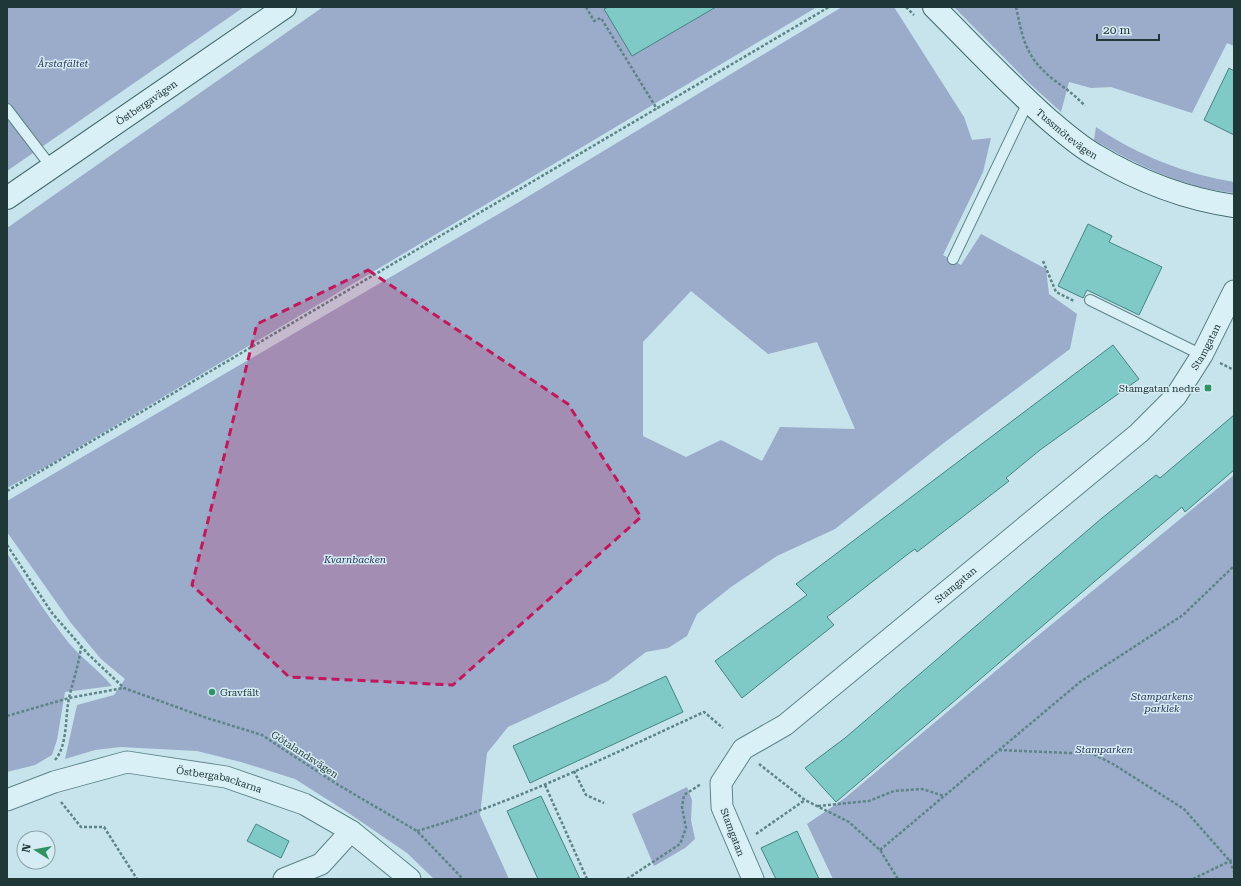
<svg xmlns="http://www.w3.org/2000/svg" width="1241" height="886" viewBox="0 0 1241 886" font-family="'Roboto Serif',serif">
<style>
.green{fill:#9babca;fill-rule:evenodd}
.building{fill:#7fc9c6;stroke:#448582}
.lines{fill:none;stroke-linecap:round;stroke-linejoin:round}
.lane-casing{stroke:#5d8487;stroke-width:12}
.street-casing{stroke:#5d8487;stroke-width:23}
.secondary-casing{stroke:#406769;stroke-width:24}
.path{stroke:#5d8487;stroke-width:2.5;stroke-dasharray:3 2;stroke-linecap:butt}
.lane{stroke:#daf0f7;stroke-width:10}
.street{stroke:#daf0f7;stroke-width:21}
.secondary{stroke:#daf0f7;stroke-width:22}
.marked{fill:#c2185b;fill-opacity:0.2;stroke:#c2185b;stroke-width:3;stroke-dasharray:8 5;stroke-linejoin:round}
.poi-dot{fill:#309366;stroke:#d6ecf4;stroke-width:1.5}
.labels{text-anchor:middle;stroke-width:3;stroke-linejoin:round;paint-order:stroke}
.park-label{font-size:10px;font-style:italic;fill:#283054;stroke:#d6ecf4}
.street-label{font-size:10px;fill:#203738;stroke:#d6ecf4}
.poi-label{font-size:10px;fill:#203738;stroke:#d6ecf4;text-anchor:end}
</style>
<rect width="100%" height="100%" fill="#c7e3ec"/>
<g class="green">
<polygon points="7,7 244,7 7,171"/>
<polygon points="323,7 817,7 49,465 7,488 7,228"/>
<path d="M842,7H894L964,117L972,140L991,138L983,172L943,255L961,265L981,234L1046,269L1049,294L1077,314L1070,349L945,442L835,529L777,556L731,587L697,614L687,636L668,648L646,652L608,681L508,727L487,753L480,815L509,879H434L407,853L347,812L295,779L241,762L197,751L120,747L95,750L65,759L77,705L114,695L125,679L101,659L71,623L7,532V501L519,202ZM691,291L768,354L817,342L855,429L780,427L762,461L721,440L686,457L643,436V342Z"/>
<polygon points="954,7 1234,7 1234,46 1227,43 1192,113 1111,87 1091,88 1069,82 1061,112 1029,83"/>
<path d="M1096,127C1137,155 1185,174 1234,182V193C1184,188 1137,165 1094,140Z"/>
<polygon points="1234,475 1234,879 833,879 807,824 845,798 1035,638"/>
<path d="M7,553C26,583 46,614 68,642C81,658 99,670 112,686L65,692L57,740L52,755L35,765L7,772Z"/>
<polygon points="687,787 692,800 691,820 695,839 685,848 654,866 632,814"/>
</g>
<g class="building">
<polygon points="608,7 716,7 632,56 604,9"/>
<polygon points="1229,68 1234,71 1234,135 1204,120"/>
<polygon points="1088,224 1112,236 1109,242 1162,267 1139,315 1087,290 1083,298 1058,286"/>
<polygon points="1113,345 1139,379 1040,450 1006,478 1009,481 956,522 917,552 915,549 908,554 827,617 834,625 742,698 715,661 807,595 796,584"/>
<polygon points="1234,415 1234,470 1185,512 1182,507 836,802 805,768 845,738 1102,518 1156,475 1160,478"/>
<polygon points="666,676 683,712 530,783 513,746"/>
<polygon points="541,796 574,866 580,879 538,879 507,811"/>
<polygon points="256,824 289,841 281,858 247,841"/>
<polygon points="797,831 819,879 776,879 761,848"/>
</g>
<g class="lines">
<g class="lane-casing">
<g id="lane">
<polyline points="7,109 52,168"/>
<polyline points="953,259 1028,102"/>
<polyline points="1090,300 1202,355"/>
</g>
</g>
<g class="street-casing">
<g id="street">
<path id="s1" d="M7,800L54,782L127,762L226,777L304,804L351,831L410,879"/>
<polyline points="284,879 321,864 351,831"/>
<path id="s2" d="M753,879L722,807L721,783L743,749L785,725L1139,433L1176,396L1202,355L1234,291"/>
</g>
</g>
<g class="secondary-casing">
<g id="secondary">
<path id="s3" d="M934,7C972,45 1009,85 1049,120C1063,132 1079,146 1095,155C1137,180 1185,199 1234,206"/>
<path id="s4" d="M7,198L285,7"/>
</g>
</g>
<g class="path">
<polyline points="586,7 594,21 601,18 657,109"/>
<polyline points="906,7 914,15"/>
<path d="M1016,7C1023,40 1026,58 1054,80C1065,88 1075,95 1085,106"/>
<polyline points="1043,261 1056,292 1074,301"/>
<polyline points="1220,363 1234,370"/>
<polyline points="7,491 829,7"/>
<polyline points="7,545 52,613 88,654 124,688 207,718 262,735 335,783 417,831 463,879"/>
<polyline points="7,716 69,698 123,688"/>
<polyline points="999,750 1093,754 1113,764 1184,809 1230,861 1234,872"/>
<path d="M55,760C68,745 65,716 69,698C73,681 79,664 81,647"/>
<polyline points="759,764 805,800 849,822 880,850 898,879"/>
<polyline points="574,771 586,795 604,803"/>
<polyline points="545,785 587,879"/>
<polyline points="61,802 81,827 104,827 137,879"/>
<polyline points="818,806 869,801 894,791 922,789 944,796"/>
<path d="M417,831C517,802 610,755 704,712L723,728"/>
<polyline points="756,834 805,800"/>
<polyline points="880,850 1080,682 1183,615 1234,566"/>
<polyline points="627,879 680,844 686,828 682,807 684,795 701,784"/>
<polyline points="1193,879 1234,859"/>
</g>
<use href="#lane" class="lane"/>
<use href="#street" class="street"/>
<use href="#secondary" class="secondary"/>
</g>
<path class="marked" d="M368,270L568,404L641,517L453,685L289,677L192,585L257,324Z"/>
<g class="poi-dot">
<rect x="1204" y="384" width="8" height="8" rx="2"/>
<circle cx="212" cy="692" r="4"/>
</g>
<g class="labels">
<g class="park-label">
<text x="63" y="67">Årstafältet</text>
<text x="355" y="563">Kvarnbacken</text>
<text x="1162" y="700">Stamparkens<tspan x="1162" dy="12">parklek</tspan></text>
<text x="1104" y="753">Stamparken</text>
</g>
<g class="street-label">
<text dy="4" stroke="none"><textPath href="#s4" startOffset="169">Östbergavägen</textPath></text>
<text dy="4" stroke="none"><textPath href="#s3" startOffset="184">Tussmötevägen</textPath></text>
<text dy="4" stroke="none"><textPath href="#s2" startOffset="760">Stamgatan</textPath></text>
<text dy="4" stroke="none"><textPath href="#s2" startOffset="412">Stamgatan</textPath></text>
<text transform="translate(305 754) rotate(33)" y="4">Götalandsvägen</text>
<text dy="4" stroke="none"><textPath href="#s1" startOffset="220">Östbergabackarna</textPath></text>
<text transform="translate(733 832) rotate(69)" y="4">Stamgatan</text>
</g>
<g class="poi-label">
<text x="1200" y="392">Stamgatan nedre</text>
<text x="220" y="696" text-anchor="start">Gravfält</text>
</g>
</g>
<rect width="1241" height="886" fill="none" stroke="#203738" stroke-width="16"/>
<g transform="translate(36 850) rotate(281)"><circle r="19" fill="#d6ecf4" stroke="#8da4a9"/>
<path d="M0-3L7 15L0 10L-7 15Z" fill="#309366"/>
<text y="-6" font-size="11" font-weight="bold" text-anchor="middle" fill="#203738">N</text>
</g>
<path d="M1097 34v6h62v-6" fill="none" stroke="#203738" stroke-width="2"/>
<text x="1103" y="34" font-size="12" fill="#203738" stroke="#d6ecf4" stroke-width="3" paint-order="stroke">20 m</text>
</svg>
